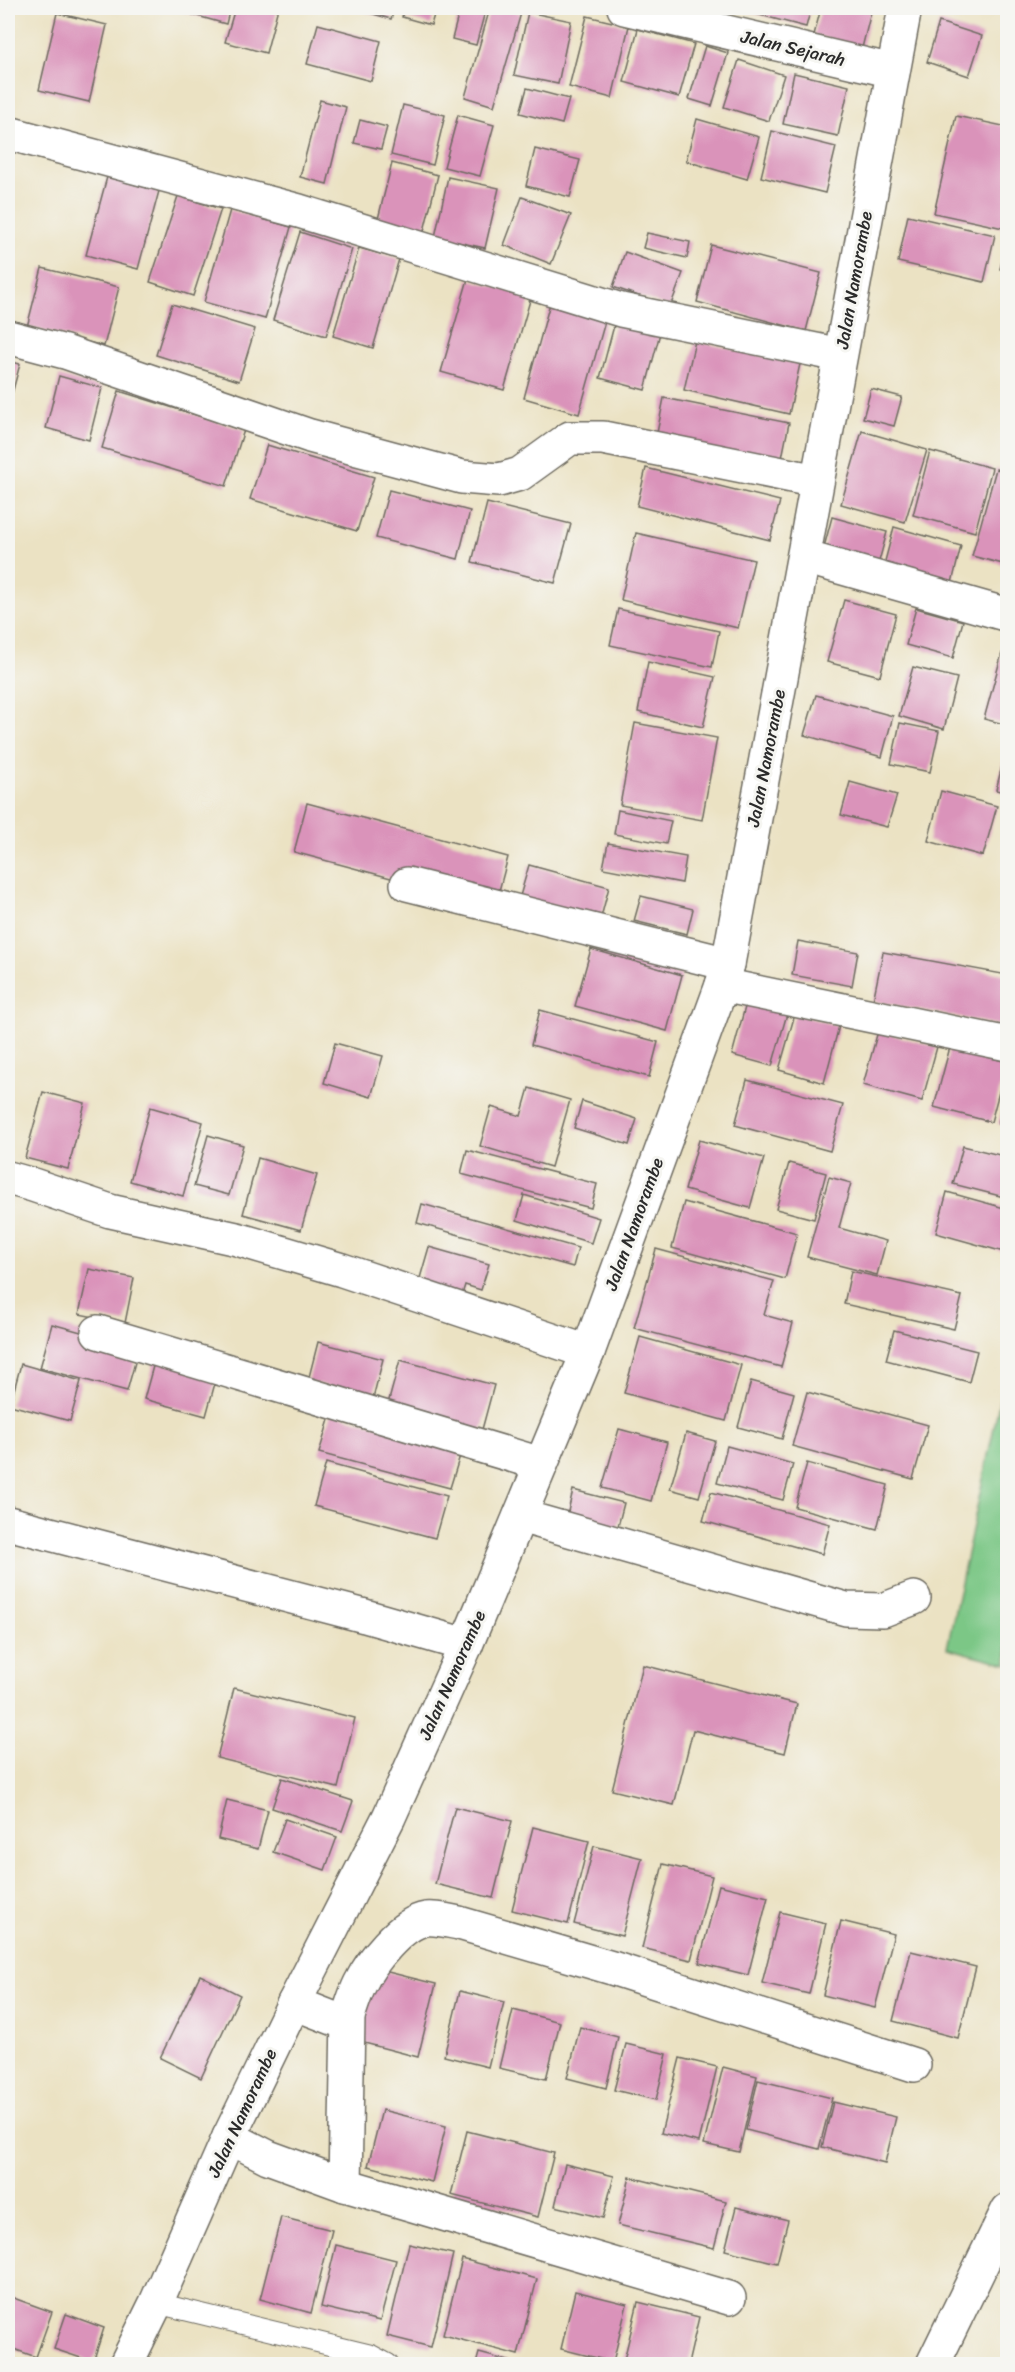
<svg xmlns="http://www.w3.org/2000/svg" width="1015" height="2372" viewBox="0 0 1015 2372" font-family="Sriracha,sans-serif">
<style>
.green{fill:#7cc786;stroke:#547958;stroke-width:1.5}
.building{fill:#da93ba}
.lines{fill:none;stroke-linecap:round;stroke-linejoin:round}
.lane-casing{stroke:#6e6b60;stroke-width:22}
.street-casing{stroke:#6e6b60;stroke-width:36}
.secondary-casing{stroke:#6e6b60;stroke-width:36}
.lane{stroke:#fff;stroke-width:20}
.street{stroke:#fff;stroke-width:33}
.secondary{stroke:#fff;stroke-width:33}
.labels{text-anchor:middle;stroke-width:6;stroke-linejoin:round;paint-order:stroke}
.street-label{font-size:18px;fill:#2b2b2b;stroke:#f6f6f2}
</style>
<rect width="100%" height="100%" fill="#f6f6f2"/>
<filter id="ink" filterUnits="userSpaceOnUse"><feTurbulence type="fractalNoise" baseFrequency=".0167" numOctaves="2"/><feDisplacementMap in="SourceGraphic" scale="12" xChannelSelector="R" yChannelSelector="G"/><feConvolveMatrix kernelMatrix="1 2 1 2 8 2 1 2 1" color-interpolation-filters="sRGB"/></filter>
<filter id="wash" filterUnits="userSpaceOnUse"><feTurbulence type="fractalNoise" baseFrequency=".008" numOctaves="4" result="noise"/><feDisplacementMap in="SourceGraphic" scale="24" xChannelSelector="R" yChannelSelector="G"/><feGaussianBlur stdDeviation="1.35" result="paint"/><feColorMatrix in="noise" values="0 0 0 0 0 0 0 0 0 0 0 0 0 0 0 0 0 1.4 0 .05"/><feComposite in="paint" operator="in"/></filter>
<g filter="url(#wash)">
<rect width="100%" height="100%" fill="#ebe2c3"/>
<polygon class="green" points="1007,1366 1007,1664 947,1648"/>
<g id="blocks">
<g class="building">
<polygon points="177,8 230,8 226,24 176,10"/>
<polygon points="235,8 278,8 266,53 225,42"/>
<polygon points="352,8 395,8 391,19"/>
<polygon points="404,8 436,8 431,25 402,17"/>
<polygon points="460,8 486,8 476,45 452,39"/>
<polygon points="490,8 500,8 521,13 494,106 465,97"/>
<polygon points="733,8 811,8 806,27"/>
<polygon points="821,8 872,8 862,48 814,35"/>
<polygon points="528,12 571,21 558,84 514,75"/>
<polygon points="57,13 107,25 89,102 39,90"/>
<polygon points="587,16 629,26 612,98 569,87"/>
<polygon points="939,22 982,36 969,76 927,62"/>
<polygon points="318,24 381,41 371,81 307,64"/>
<polygon points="638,29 694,44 679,97 624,82"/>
<polygon points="705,46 728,53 712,106 689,99"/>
<polygon points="739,60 784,75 769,121 724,107"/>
<polygon points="794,73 849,86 838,136 783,124"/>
<polygon points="527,88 569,99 562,124 520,113"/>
<polygon points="320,100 346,107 327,184 300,177"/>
<polygon points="403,105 445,115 433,165 391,155"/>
<polygon points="458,115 494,125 480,176 444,167"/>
<polygon points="956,116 1008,127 1008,229 934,213"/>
<polygon points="697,119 759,137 747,179 686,161"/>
<polygon points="360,120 387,127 381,149 354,143"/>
<polygon points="772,131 836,147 825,193 761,177"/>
<polygon points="535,149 580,160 570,197 526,186"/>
<polygon points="392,163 438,175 423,235 377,223"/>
<polygon points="107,177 159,191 138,269 86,255"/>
<polygon points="448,177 499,188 485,248 435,237"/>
<polygon points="178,196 221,209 193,296 150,282"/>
<polygon points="522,197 571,215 551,264 504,245"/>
<polygon points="230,210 291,227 265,319 204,302"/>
<polygon points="908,215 995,235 984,282 898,262"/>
<polygon points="300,232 352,249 326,336 273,320"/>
<polygon points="647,233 690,242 687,258 643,248"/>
<polygon points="1007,241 1008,241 1008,271 1000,269"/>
<polygon points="711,245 821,273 806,331 697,302"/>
<polygon points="359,248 399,259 373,348 333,336"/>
<polygon points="625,252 683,273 670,307 613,287"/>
<polygon points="42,268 119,287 104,346 27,327"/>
<polygon points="468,279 531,297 504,390 441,372"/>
<polygon points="550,303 606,318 579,414 524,398"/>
<polygon points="172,304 255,329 239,381 156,355"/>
<polygon points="615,322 660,333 645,390 600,378"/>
<polygon points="695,341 800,364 789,414 684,390"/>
<polygon points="8,361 20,364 8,409"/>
<polygon points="59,376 102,388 89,440 46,428"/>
<polygon points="871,389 902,397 894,426 863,418"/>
<polygon points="119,391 244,430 226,486 102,448"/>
<polygon points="664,398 789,423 779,473 654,448"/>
<polygon points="862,431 927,450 905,522 841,504"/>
<polygon points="267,445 374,477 357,531 250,499"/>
<polygon points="930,451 992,468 975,532 913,515"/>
<polygon points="646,468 780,501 770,540 637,506"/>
<polygon points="996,469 1008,472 1008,546 1003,564 972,556"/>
<polygon points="389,490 470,511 458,559 376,538"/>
<polygon points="487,503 571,524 555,583 472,562"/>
<polygon points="832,517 887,532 878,565 823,551"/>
<polygon points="894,527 961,546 952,583 884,565"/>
<polygon points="636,533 754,560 738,628 621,600"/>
<polygon points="844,600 896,614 880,676 827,662"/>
<polygon points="916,608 963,621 953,658 906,645"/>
<polygon points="618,609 719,631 712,667 610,645"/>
<polygon points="1002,653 1008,654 1008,725 984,719"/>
<polygon points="648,662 715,677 703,727 638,712"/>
<polygon points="913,667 957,678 944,729 899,716"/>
<polygon points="816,695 893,716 882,757 804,735"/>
<polygon points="635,723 717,738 702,820 620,805"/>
<polygon points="900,723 939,731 930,772 891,764"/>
<polygon points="1004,758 1008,759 1008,793 996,790"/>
<polygon points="850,782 897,795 887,827 841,815"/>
<polygon points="941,791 997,806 983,856 928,841"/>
<polygon points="307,803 508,857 495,906 294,852"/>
<polygon points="618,810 671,821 666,844 614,834"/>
<polygon points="608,843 686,857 682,883 603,868"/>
<polygon points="529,865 609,887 599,925 518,903"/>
<polygon points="641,896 693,909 687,934 634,921"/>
<polygon points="798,941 858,952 852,986 792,975"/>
<polygon points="591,949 682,975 667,1031 575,1006"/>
<polygon points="883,952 1008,975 1008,1027 873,1001"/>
<polygon points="748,996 789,1007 772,1066 732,1055"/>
<polygon points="540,1010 658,1042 649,1077 531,1045"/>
<polygon points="795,1014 839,1026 824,1083 779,1070"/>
<polygon points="878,1031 937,1047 922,1101 863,1085"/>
<polygon points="335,1043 383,1056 371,1097 324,1083"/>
<polygon points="950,1047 1007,1062 991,1122 934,1107"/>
<polygon points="747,1080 843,1105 830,1151 735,1125"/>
<polygon points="529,1088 570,1100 551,1167 480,1146 491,1107 521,1116"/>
<polygon points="1008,1089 1008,1126 998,1124"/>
<polygon points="43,1092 85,1103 68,1169 25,1158"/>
<polygon points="582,1101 637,1119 629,1145 574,1128"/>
<polygon points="150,1107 203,1122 183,1196 130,1181"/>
<polygon points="208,1135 243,1145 229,1195 194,1186"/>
<polygon points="699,1140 764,1158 750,1208 685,1190"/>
<polygon points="963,1146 1008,1157 1008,1198 953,1184"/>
<polygon points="467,1150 597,1184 591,1208 461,1174"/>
<polygon points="258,1158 317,1175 301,1230 243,1214"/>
<polygon points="789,1163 826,1173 814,1219 776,1209"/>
<polygon points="829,1177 851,1183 839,1228 886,1241 877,1275 807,1257"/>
<polygon points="947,1192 1008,1209 1008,1239 1004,1252 936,1233"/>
<polygon points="524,1195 599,1218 591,1243 517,1220"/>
<polygon points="684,1202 797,1233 785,1279 672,1248"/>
<polygon points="422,1204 578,1248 573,1267 417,1223"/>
<polygon points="429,1247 489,1264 481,1290 465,1285 459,1304 416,1292"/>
<polygon points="656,1249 774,1281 764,1315 793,1323 781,1367 634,1328"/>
<polygon points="89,1269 134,1278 125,1323 79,1314"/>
<polygon points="851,1271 962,1296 954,1329 844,1304"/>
<polygon points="52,1324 139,1348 127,1391 40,1368"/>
<polygon points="894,1330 977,1351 969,1382 886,1360"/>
<polygon points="640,1337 741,1365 726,1421 624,1393"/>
<polygon points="318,1342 383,1359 373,1398 308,1381"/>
<polygon points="155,1359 217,1376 206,1416 144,1399"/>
<polygon points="400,1360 494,1385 480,1437 386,1411"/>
<polygon points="21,1364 81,1381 70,1421 10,1405"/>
<polygon points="751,1381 794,1393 782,1439 738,1427"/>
<polygon points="807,1392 928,1425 913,1479 792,1446"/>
<polygon points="331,1413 462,1449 450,1488 319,1453"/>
<polygon points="619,1429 667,1442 651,1501 602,1488"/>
<polygon points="686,1433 715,1441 699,1497 670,1489"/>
<polygon points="727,1446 793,1464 783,1500 717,1483"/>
<polygon points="326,1463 447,1496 435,1538 314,1506"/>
<polygon points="807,1463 888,1485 877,1529 795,1507"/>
<polygon points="573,1490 624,1503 616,1534 566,1520"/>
<polygon points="711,1492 830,1524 822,1554 703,1521"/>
<polygon points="643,1665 797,1704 785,1753 693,1730 674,1805 612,1790"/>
<polygon points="234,1688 355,1718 338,1788 217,1758"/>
<polygon points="282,1778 353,1801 342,1831 272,1808"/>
<polygon points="227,1800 268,1810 258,1849 218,1839"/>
<polygon points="455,1807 512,1821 493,1898 435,1884"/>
<polygon points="285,1819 337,1837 325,1870 273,1852"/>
<polygon points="533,1827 589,1841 568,1924 512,1910"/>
<polygon points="594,1846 642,1858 622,1936 574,1924"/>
<polygon points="663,1864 712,1876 691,1960 642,1948"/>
<polygon points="719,1885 768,1897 748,1975 699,1963"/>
<polygon points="780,1912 826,1923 809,1994 762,1983"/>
<polygon points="841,1921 894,1934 875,2008 823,1995"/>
<polygon points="911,1951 976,1967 958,2038 893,2021"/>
<polygon points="372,1968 436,1984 418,2057 353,2040"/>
<polygon points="200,1975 240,1995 201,2078 160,2058"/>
<polygon points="460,1991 504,2002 488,2067 444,2056"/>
<polygon points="513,2010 560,2022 546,2079 499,2068"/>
<polygon points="580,2027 618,2037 606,2088 567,2078"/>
<polygon points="626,2044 667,2054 656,2100 614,2090"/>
<polygon points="680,2058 717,2067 699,2142 661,2133"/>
<polygon points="723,2067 757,2076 739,2152 704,2144"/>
<polygon points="758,2080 832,2098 819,2149 746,2130"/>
<polygon points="833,2102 896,2117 885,2163 822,2147"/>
<polygon points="382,2110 446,2126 432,2182 368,2166"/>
<polygon points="467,2131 554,2153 538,2217 451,2195"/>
<polygon points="565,2164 614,2176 603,2218 555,2206"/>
<polygon points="630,2177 726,2201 714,2248 618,2225"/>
<polygon points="736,2207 788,2220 777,2263 725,2250"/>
<polygon points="281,2217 332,2230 311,2313 260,2299"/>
<polygon points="409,2244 453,2254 431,2347 387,2336"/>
<polygon points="336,2245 396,2260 380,2321 321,2307"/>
<polygon points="462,2259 537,2279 518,2355 443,2335"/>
<polygon points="575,2291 627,2304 613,2362 561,2349"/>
<polygon points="8,2296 52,2312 36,2357 8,2347"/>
<polygon points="638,2302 699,2317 688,2364 623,2364"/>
<polygon points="66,2314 104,2328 93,2362 54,2349"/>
<polygon points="479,2353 520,2364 476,2364"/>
</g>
</g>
</g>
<g filter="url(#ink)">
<use href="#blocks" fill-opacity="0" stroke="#6e6b60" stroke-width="1.5"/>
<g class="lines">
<g class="lane-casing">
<polyline id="lane" points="156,2303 371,2355 388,2364"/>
</g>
<g class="street-casing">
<g id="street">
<polyline points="624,8 893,71"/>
<polyline points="8,133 299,211 621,310 840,355"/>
<polyline points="8,337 65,352 310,436 462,477 499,480 520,474 570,438 603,438 817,481"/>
<polyline points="804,557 1008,615"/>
<polyline points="407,884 728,964"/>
<polyline points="722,985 1008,1044"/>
<polyline points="8,1178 33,1185 110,1211 237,1239 342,1270 588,1352"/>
<polyline points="98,1332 541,1464"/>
<polyline points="520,1516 846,1609 883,1610 914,1598"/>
<polyline points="8,1523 365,1616 466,1645"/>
<path d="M294,2003L335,2019H342L348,2016C352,2005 355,1994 360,1984C370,1963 401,1923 426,1919C437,1918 448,1921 459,1923L612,1968L914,2065"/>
<polyline points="229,2137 268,2157 345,2185 729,2298"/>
<polyline points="345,2185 348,2016"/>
<polyline points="933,2364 1008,2210"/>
</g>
</g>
<g class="secondary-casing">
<polyline id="secondary" points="126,2364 156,2303 229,2137 294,2003 389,1817 466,1645 588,1352 722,985 728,964 905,8"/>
</g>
<use href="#lane" class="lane"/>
<use href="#street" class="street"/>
<use href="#secondary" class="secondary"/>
</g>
</g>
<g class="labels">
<g class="street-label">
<text transform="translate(793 48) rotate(13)" y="6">Jalan Sejarah</text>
<text transform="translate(854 280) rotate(-80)" y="6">Jalan Namorambe</text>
<text transform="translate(766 758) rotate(-79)" y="6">Jalan Namorambe</text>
<text transform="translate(634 1224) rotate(-70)" y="6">Jalan Namorambe</text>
<text transform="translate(452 1675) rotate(-66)" y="6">Jalan Namorambe</text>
<text transform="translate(242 2113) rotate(-65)" y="6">Jalan Namorambe</text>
</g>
</g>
<rect width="1015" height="2372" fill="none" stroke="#f6f6f2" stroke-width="30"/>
</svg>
